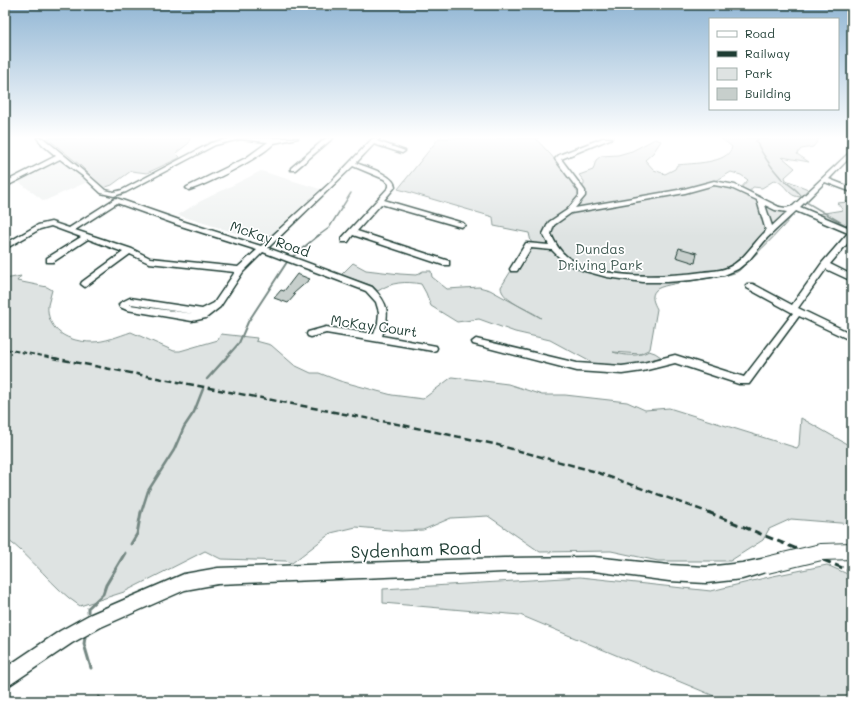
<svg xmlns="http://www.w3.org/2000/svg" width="857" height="706" viewBox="0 0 857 706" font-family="Mali,sans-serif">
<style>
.built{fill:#eef1f0}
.green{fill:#dee3e2;stroke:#7e908b;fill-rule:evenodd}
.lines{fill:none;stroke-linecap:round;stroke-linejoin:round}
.stream-far3{stroke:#758883;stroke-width:1.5}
.stream-far2{stroke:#758883;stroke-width:2}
.stream-far1{stroke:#758883;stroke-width:2.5}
.stream{stroke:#758883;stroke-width:3}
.building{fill:#c7cfcc;stroke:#1f3d34}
.minor-casing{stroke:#1f3d34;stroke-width:3}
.major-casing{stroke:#1f3d34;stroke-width:3}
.minor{fill:#fff;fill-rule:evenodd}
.major{fill:#fff;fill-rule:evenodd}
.rail-far2{stroke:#1f3d34;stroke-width:2;stroke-dasharray:5.5 2.5;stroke-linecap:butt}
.rail-far1{stroke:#1f3d34;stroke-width:2.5;stroke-dasharray:7 3.5;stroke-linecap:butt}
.rail{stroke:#1f3d34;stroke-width:3;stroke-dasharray:8 4.5;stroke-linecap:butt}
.major-bridge-casing{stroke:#1f3d34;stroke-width:18;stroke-linecap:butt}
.major-bridge{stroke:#fff;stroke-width:16}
.labels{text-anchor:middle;stroke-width:3.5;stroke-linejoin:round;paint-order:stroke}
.street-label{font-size:14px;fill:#1f3d34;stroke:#fff}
.park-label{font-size:14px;fill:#455e57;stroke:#fff}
.near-street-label{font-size:17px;fill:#1f3d34;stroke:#fff}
</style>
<rect width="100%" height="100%" fill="#fff"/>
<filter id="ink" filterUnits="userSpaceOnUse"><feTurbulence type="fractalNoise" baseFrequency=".025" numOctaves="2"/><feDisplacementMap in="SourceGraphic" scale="8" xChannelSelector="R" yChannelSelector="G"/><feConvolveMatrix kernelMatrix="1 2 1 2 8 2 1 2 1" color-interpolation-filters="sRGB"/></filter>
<g filter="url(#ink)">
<g class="built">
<polygon points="67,155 80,164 94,179 44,201 19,182"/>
<polygon points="261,171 320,189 265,240 262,241 178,215 199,202"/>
</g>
<g class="green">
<polygon points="47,138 190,138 189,143 176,153 180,157 177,159 147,173 131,171 112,185 103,188 80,165"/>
<path d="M439,138H538L536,139L551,155L576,186L577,190L584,185V181L579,175L593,170L596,160L601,156L618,155L632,151L655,139L661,141L653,153L645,160L654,170L665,174L675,169L677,165C692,163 728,164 732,147L721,138H820L813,147L801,149L797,154L809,162L782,157L795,168L785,177L786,180L808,189L801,197C787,197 788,185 775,180L762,188L753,187L749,192L795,213C781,230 766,245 750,260C746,263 741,270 737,272C722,279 663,282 656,290C650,296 654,303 657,309L650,349L640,354L613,352C625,356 638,357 649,351L655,353L661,357L639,364L600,367L550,340L515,332L479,319L457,322L431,306L426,293L421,284C406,281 391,282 378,291L373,286L341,275L353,263L366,270L400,274L416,275L423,271H431L432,277L447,289L479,287L490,290L541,318C531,310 501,301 501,287L527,245L534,243L531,242L529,233L494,226L493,217L398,189ZM731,172L741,175L748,180L740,189L727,183H714V182Z"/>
<polygon points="848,202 852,203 850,209 852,212 852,231 818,214 843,210 837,203"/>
<path d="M21,276L17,281L47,287L52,290C51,295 49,300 48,305C46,331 69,342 92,342C105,342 119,336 131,332L174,351H180L218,340L221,334L257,338L256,341L271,345L294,365L311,373H319L340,381L392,395L423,399L452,377L508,384L542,395H565L627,402L645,410L669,408L797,448L799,445L801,418L852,447V524L791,519L769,529L763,540L730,561H658L611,551L540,552L488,516L451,518L423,530L401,531L356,527L331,533L292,563L286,561L221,559L205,551L124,592L80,606C52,588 33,557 5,538V279Z"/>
<polygon points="827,565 852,576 852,701 726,701 520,615 383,603 383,589 580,577 711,591 773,576"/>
</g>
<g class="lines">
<g class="stream-far3">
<path d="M759,138L756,141C762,154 771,167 781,178C788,185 797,188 802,197"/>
<polyline points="806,202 852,229"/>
<polyline points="318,236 329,228 351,193"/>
</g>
<g class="stream-far2">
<polyline points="292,257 319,235"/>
<polyline points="225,359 239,343 248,322 287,262"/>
</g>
<g class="stream-far1">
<polyline points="207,379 226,358"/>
<polyline points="141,513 148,491 174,450 184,427 194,412 203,389"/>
</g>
<g class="stream">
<polyline points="131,544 137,534 141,512"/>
<polyline points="88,612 88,608 103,594 106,585 125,553"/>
<polyline points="85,637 84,644 91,668"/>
<polyline points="99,697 101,701"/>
</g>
</g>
<g class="building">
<polygon points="679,248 697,253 695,263 676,257"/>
<polygon points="297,274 310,279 293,294 295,295 288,303 274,298 281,290 284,291"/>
</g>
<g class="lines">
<g class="minor-casing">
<g id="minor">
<path d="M37,138H43L88,175L105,190L114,192L122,190L211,143L230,138H298L274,143C262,157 208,184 189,190L186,188L187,187L246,158L268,142L240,139L215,145L126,192L114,196L101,193L84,177L60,159L5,187V182L56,156L43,145Z"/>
<polygon points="326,138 333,138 295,170 291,170 291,168"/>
<path d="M373,138H380L377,141L405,151L402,153L374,144L356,163C366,167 395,175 395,187L384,200L463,223L465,225L461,227L381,204L357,231L449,261V265H443L353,235L348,242H342V238L389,187V184L384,179L353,166L268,248L372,287C389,304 390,313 382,336L436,346L437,348L436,350L433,351L326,333L311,337L308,336L307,334L308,332L326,327L374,334L378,323L379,312L376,302L366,291L263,252L243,272L220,307L206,318L192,321L127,310L120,307L119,305L120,303L130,298L202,309L214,303L235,272L149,263L130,254L85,287L81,284L82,282L123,252L88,239L53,262H47V258L81,237L51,226L40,229L5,249V244L38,225L51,222L69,228L116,198L182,221L261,246L332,181ZM117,203L178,225L257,250L238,267L150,258L132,249L75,230ZM131,304L194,314L130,305Z"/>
<path d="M603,138H612L561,159L585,191V196L575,208L684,189L714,181L735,185L779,207L786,208L793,206L852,150V155L829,179L852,188V192L825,182L800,207L852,229V238L830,264L852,275V281L826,269L798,308L852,334V341L799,316L749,384H739L675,363L643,371L622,374L577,371L473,344L472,342L476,339L577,363L622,366L643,363L675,355L744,377L793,313L747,288L746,286L747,284H753L792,305L822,263L848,233L796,211L767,238L749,260L738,269L724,275L691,280L667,282H643L607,277L585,271L568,264L561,259L552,250L531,248L517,271H511L510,269L526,243L549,245L543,234L549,222L567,210L579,196V191L555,159L559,155ZM714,185L731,188L757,200L766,231C753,243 744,261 727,268C720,271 711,271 703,272C664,277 599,281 566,256C559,250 555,243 551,234L554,225L571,213L685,193ZM765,205L775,210L787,212L772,226Z"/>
</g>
</g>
<g class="major-casing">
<polygon id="major" points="594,557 669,565 706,567 742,563 767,558 772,560 774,565 772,570 742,579 706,583 669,581 594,571 504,572 218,584 185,590 101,627 72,643 11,684 5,686 5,668 60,631 89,615 184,574 218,568 504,558"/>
</g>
<use href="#minor" class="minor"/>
<use href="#major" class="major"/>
<polyline class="rail-far2" points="5,349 59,359"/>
<polyline class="rail-far1" points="53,358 402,425 494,444 593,471 710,513"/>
<polyline class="rail" points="708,512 852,572"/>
<g class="major-bridge-casing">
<polyline id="major-bridge" points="767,565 821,552 852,551"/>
</g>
<use href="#major-bridge" class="major-bridge"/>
</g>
</g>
<linearGradient id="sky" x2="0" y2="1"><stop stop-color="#91b6d4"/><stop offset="0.58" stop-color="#fff"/><stop offset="1" stop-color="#fff" stop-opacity="0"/></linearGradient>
<rect width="857" height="237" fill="url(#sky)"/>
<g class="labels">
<g class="street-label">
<text transform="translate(270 239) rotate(19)" y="5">McKay Road</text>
<text transform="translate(374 326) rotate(8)" y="5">McKay Court</text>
</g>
<g class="park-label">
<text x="600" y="254">Dundas<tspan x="600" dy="16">Driving Park</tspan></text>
</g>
<g class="near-street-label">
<text transform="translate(416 550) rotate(-2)" y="6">Sydenham Road</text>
</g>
</g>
<rect width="857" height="706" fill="none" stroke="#fff" stroke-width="20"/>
<rect x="10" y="10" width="837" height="686" fill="none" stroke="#1f3d34" stroke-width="1.5" filter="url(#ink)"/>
<rect x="709" y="18" width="130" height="92" fill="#ffffff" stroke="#a5b1ae"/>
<rect x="717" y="31" width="20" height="6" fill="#ffffff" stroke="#a5b1ae"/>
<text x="745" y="38" font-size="12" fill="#1f3d34">Road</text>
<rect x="717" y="51" width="20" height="6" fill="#1f3d34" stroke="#a5b1ae"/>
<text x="745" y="58" font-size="12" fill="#1f3d34">Railway</text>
<rect x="717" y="68" width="20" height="12" fill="#dee3e2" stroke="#a5b1ae"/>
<text x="745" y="78" font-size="12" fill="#1f3d34">Park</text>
<rect x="717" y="88" width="20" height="12" fill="#c7cfcc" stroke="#a5b1ae"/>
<text x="745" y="98" font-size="12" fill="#1f3d34">Building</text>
</svg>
